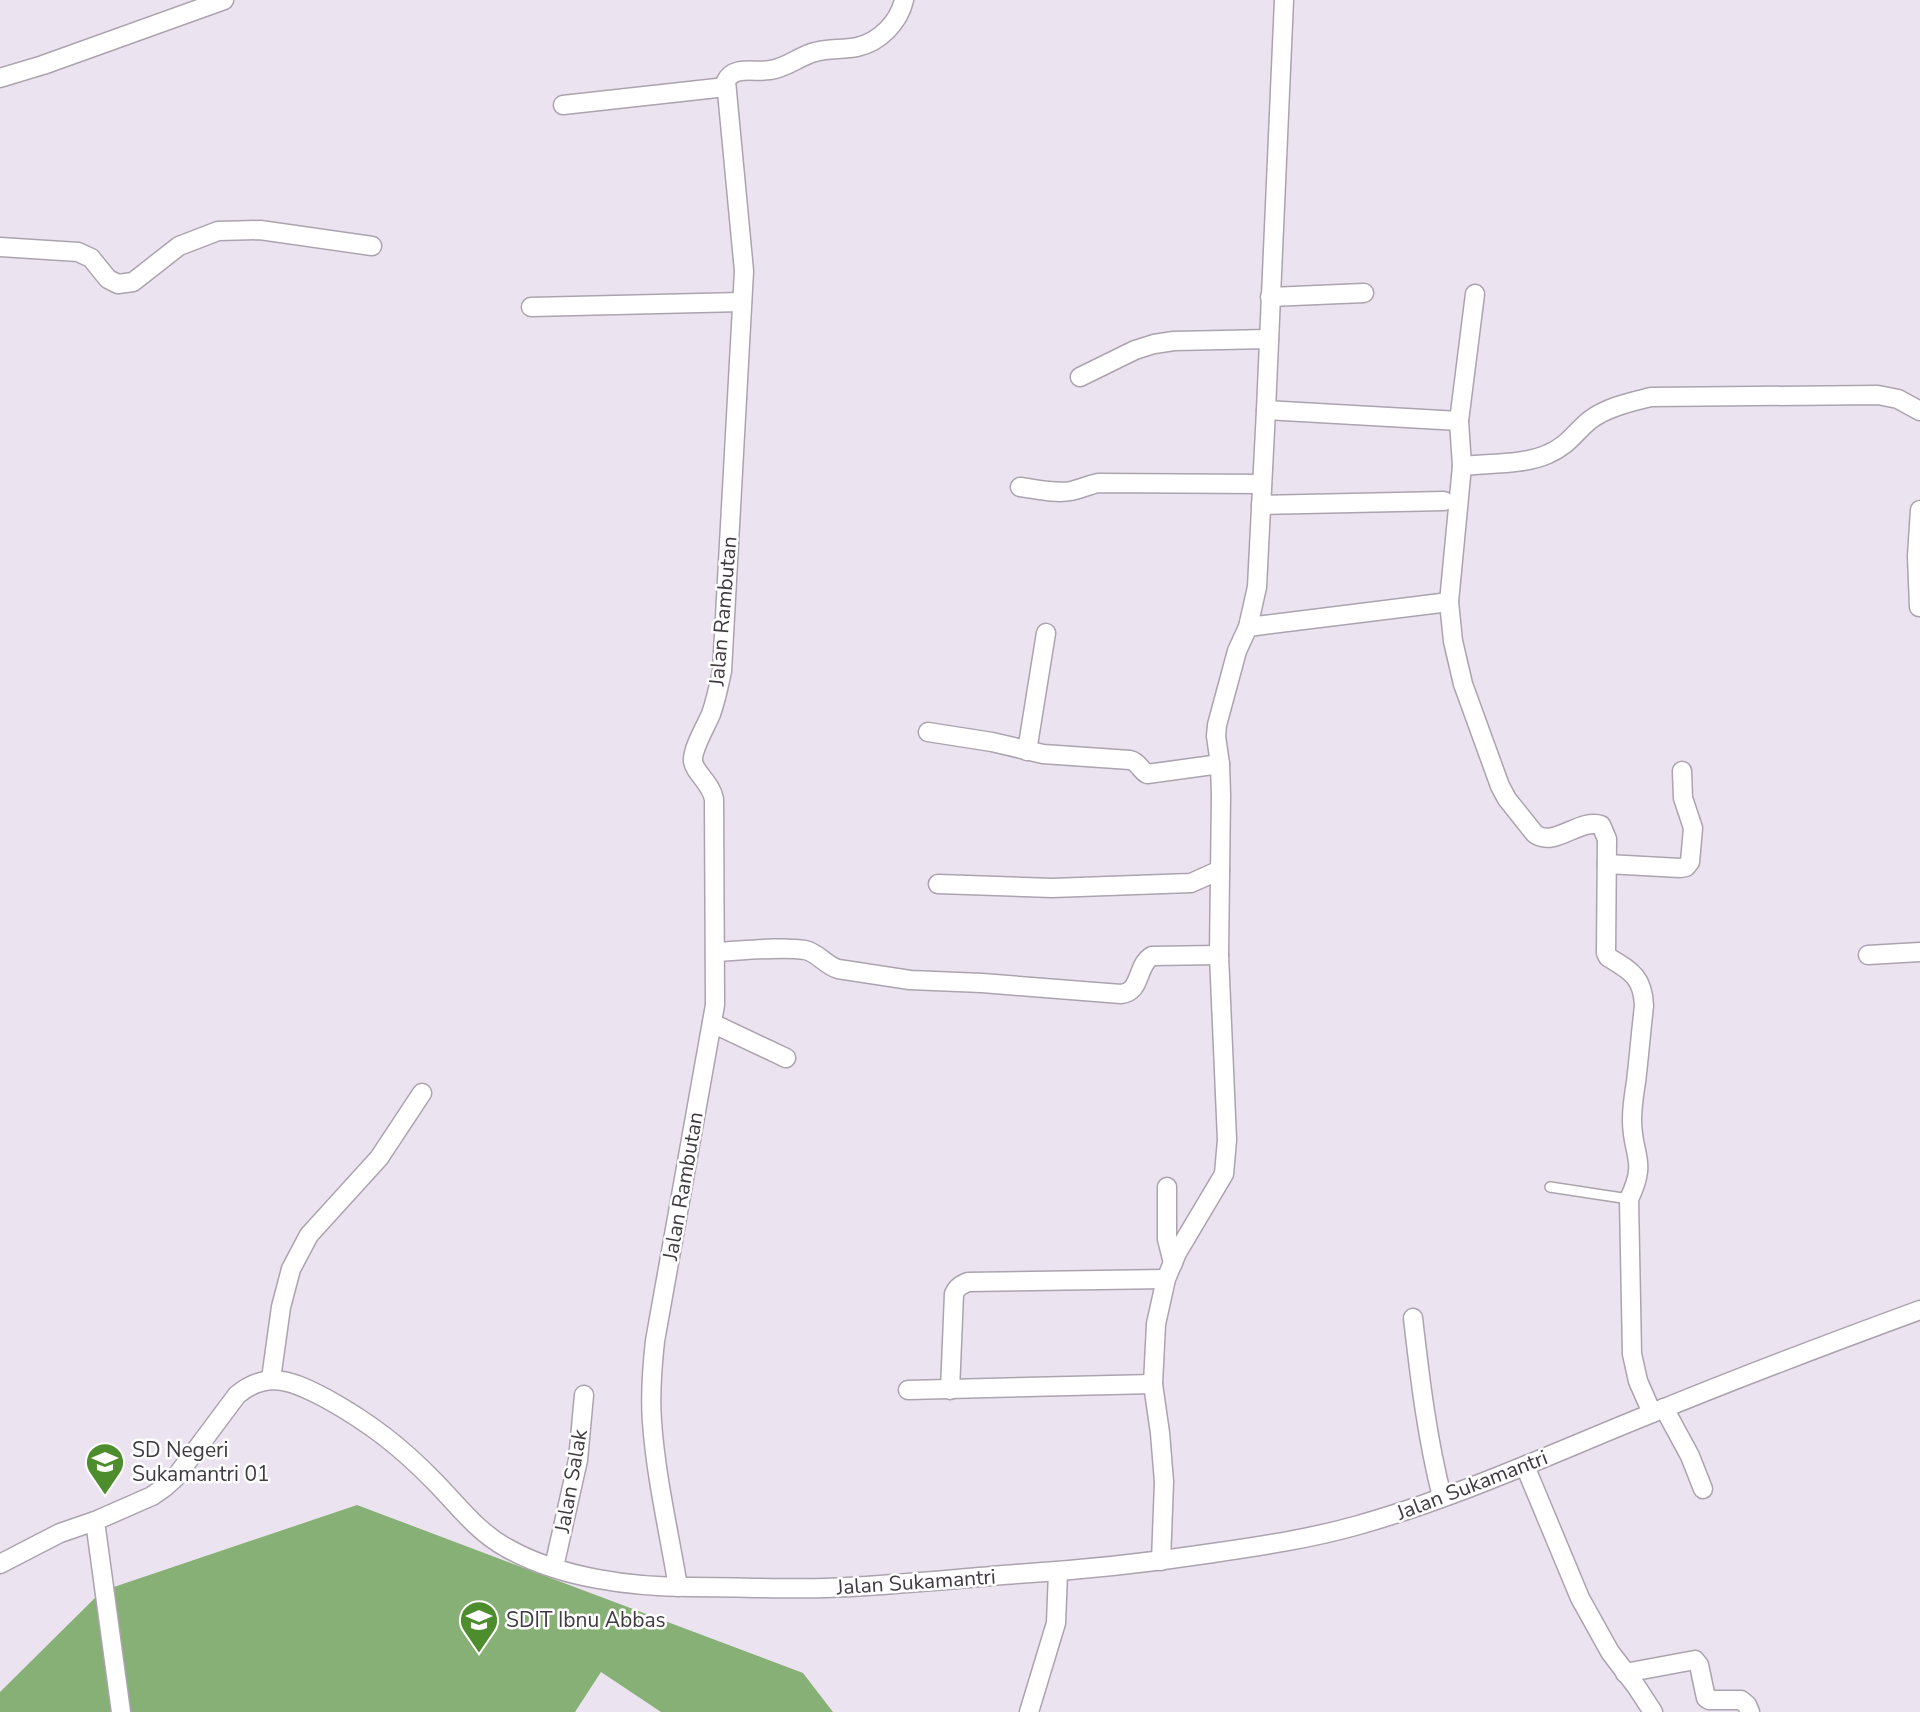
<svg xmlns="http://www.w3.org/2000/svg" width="1920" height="1712" viewBox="0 0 1920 1712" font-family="'Nunito Sans',sans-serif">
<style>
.forest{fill:#87b076}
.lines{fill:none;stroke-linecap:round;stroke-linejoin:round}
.service-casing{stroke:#aca3af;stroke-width:12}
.minor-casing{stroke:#aca3af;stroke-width:21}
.service{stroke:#fff;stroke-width:9}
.minor{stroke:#fff;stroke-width:18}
.labels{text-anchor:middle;stroke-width:5;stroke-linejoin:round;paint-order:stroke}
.street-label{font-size:21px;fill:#3f3b40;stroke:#fff}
.poi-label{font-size:21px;fill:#3f3b40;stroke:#fff;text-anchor:start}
</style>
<rect width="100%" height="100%" fill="#ece3f0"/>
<polygon class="forest" points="357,1505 803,1673 833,1712 661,1712 601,1672 575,1712 0,1712 0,1692 102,1591"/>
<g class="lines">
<g class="service-casing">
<polyline id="service" points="1550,1187 1629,1199"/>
</g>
<g class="minor-casing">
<g id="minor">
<polyline points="0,78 43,65 224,0"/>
<polyline points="563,105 726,87"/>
<polyline points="0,247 78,252 91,258 108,279 118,284 133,282 179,246 218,231 260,230 372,246"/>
<polyline points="1270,297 1364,293"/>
<polyline points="531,307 742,302"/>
<polyline points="1080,377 1135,350 1154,344 1174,341 1269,339"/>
<path d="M1266,410L1459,421L1462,466L1449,602L1453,641L1463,684L1500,786L1507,799L1535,834C1555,848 1579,818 1601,825L1607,839L1606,953L1608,957C1631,971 1643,977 1644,1006C1641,1031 1639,1057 1636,1082C1634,1094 1632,1107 1632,1120C1632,1156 1648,1160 1629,1199L1632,1354L1638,1381L1652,1413"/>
<polyline points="1459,421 1475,294"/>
<path d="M1462,466C1488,463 1524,465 1548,454C1569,445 1575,432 1590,420C1607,407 1631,402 1651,397L1878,395L1898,399L1920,411"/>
<path d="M1020,487C1036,489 1055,494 1071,491C1080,489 1089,485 1098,483L1262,484"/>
<polyline points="1261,505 1444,501"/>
<polyline points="1919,607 1917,556 1920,510"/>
<polyline points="1248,627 1449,602"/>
<path d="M928,732L992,742L1043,754L1130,760C1139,762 1140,770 1147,774L1220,764"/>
<polyline points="1027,751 1046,633"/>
<polyline points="1607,864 1680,868 1686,867 1690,862 1693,828 1683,798 1682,771"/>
<polyline points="938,884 1052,888 1191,883 1220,870"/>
<path d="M716,952C741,951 781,946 805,950C817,952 825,965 838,969L910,980L982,983L1121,994C1142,992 1136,965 1152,956L1219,955"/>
<polyline points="1868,955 1920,952"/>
<polyline points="712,1023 786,1058"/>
<polyline points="1167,1187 1167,1239 1173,1263"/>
<path d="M1413,1318C1420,1379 1427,1438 1442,1497"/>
<polyline points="271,1379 281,1307 291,1269 309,1235 379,1158 422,1093"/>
<polyline points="908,1390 1153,1384"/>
<path d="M950,1390L954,1294C957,1287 961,1285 968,1282L1166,1279"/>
<polyline points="1664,1408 1690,1456 1703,1489"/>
<polyline points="1525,1466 1580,1598 1610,1652 1636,1686 1653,1712"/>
<polyline points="95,1521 121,1712"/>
<polyline points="1161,1561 1164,1482 1160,1433 1153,1384 1156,1324 1166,1279 1177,1253 1224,1174 1227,1140 1219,955 1221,795 1220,764 1216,736 1217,725 1237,651 1248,627 1257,587 1266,410 1284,0"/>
<path d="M0,1564L60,1533L95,1521L152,1496L165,1487L175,1478L237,1395C268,1369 295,1382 327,1399C370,1423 401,1447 434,1481C458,1505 477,1532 507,1548C560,1578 631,1587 691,1587C736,1587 781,1589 826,1588C889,1586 953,1579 1016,1574C1082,1570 1147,1563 1213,1553C1261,1546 1308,1539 1355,1526C1456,1498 1553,1453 1650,1414C1740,1377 1830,1343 1920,1310"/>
<polyline points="554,1567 578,1460 584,1395"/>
<path d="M678,1587C669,1532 656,1478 652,1422C650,1395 652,1368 655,1341L715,1005L714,799C711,783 694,772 693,761C692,749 706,726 711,714C716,700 719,685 722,671L744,271L726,81C734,65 755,73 770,70C787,68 799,56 815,52C829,48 843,50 857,47C880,42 899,22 904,0"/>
<polyline points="1625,1673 1695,1660 1699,1665 1706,1698 1709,1700 1741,1700 1747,1705 1750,1712"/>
<polyline points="1029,1712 1056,1623 1058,1572"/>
</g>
</g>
<use href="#service" class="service"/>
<use href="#minor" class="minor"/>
</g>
<defs>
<g id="school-pin" transform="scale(2.0125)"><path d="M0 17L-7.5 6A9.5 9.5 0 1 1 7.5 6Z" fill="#4d8d2e" stroke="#fff"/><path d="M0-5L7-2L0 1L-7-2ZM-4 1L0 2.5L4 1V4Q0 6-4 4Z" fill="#fff"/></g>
</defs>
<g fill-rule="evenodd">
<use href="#school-pin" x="105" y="1462"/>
<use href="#school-pin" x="479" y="1620"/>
</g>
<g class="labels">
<g class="street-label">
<text transform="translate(723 611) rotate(-85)" y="7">Jalan Rambutan</text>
<text transform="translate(683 1186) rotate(-80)" y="7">Jalan Rambutan</text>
<text transform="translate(571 1481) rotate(-80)" y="7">Jalan Salak</text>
<text transform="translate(1472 1485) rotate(-21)" y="7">Jalan Sukamantri</text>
<text transform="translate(916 1582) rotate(-4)" y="7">Jalan Sukamantri</text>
</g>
<g class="poi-label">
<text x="132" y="1457">SD Negeri<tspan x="132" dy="24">Sukamantri 01</tspan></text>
<text x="506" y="1627">SDIT Ibnu Abbas</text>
</g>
</g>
</svg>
